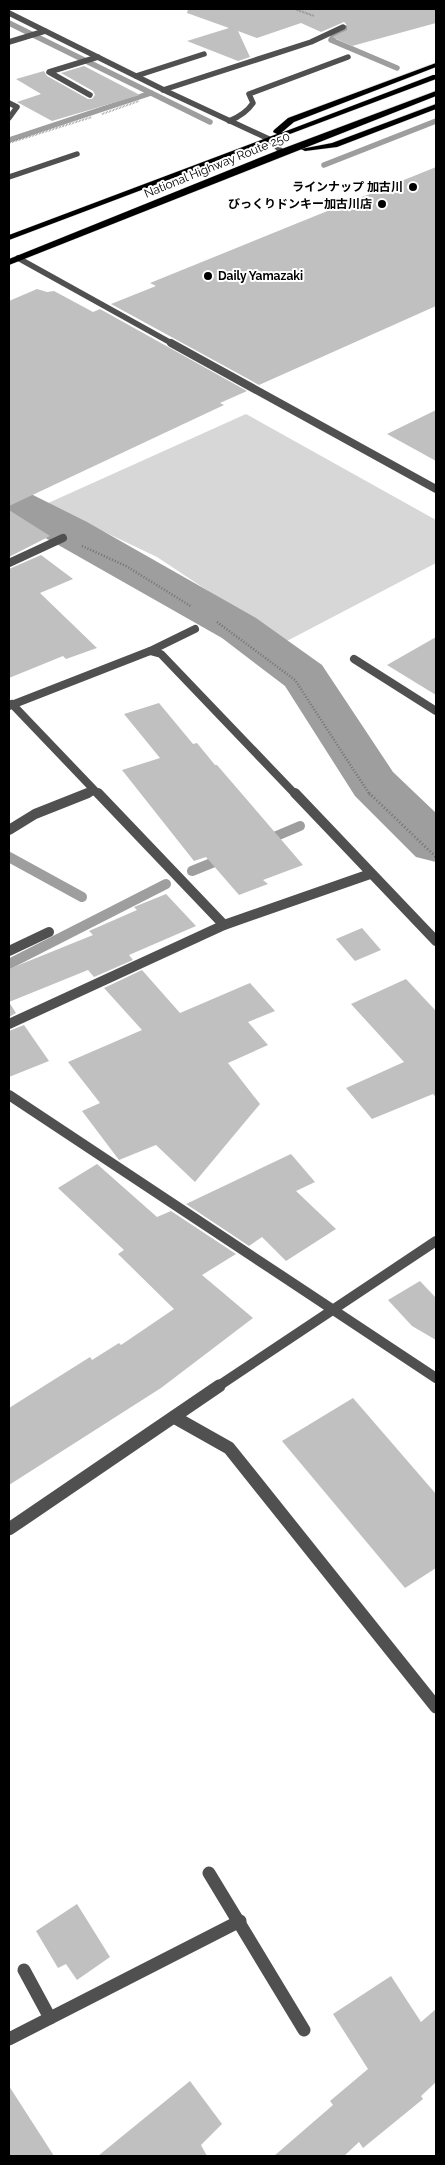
<svg xmlns="http://www.w3.org/2000/svg" width="445" height="2165" viewBox="0 0 445 2165" font-family="Raleway,'Noto Sans JP',sans-serif">
<style>
.green{fill:#d7d7d7}
.lines{fill:none;stroke-linecap:round;stroke-linejoin:round}
.stream-far1{stroke:#9e9e9e;stroke-width:5.5}
.stream{stroke:#9e9e9e;stroke-width:10}
.river{fill:#9e9e9e;fill-rule:evenodd}
.building{fill:#c0c0c0}
.trunk-casing{stroke:#dbdbdb;stroke-width:1}
.path-far2{stroke:#727272;stroke-width:2;stroke-dasharray:0.5 1;stroke-linecap:butt}
.path-far1{stroke:#727272;stroke-width:2.5;stroke-dasharray:1 2;stroke-linecap:butt}
.path{stroke:#727272;stroke-width:3;stroke-dasharray:1 2.5;stroke-linecap:butt}
.service-far1{stroke:#505050;stroke-width:5.5}
.service{stroke:#505050;stroke-width:8}
.minor-far3{stroke:#505050;stroke-width:5.5}
.minor-far2{stroke:#505050;stroke-width:8}
.minor-far1{stroke:#505050;stroke-width:10}
.minor{stroke:#505050;stroke-width:13}
.tertiary{stroke:#505050;stroke-width:5.5}
.trunk{fill:#000;fill-rule:evenodd}
.poi-dot{fill:#000;stroke:#fff;stroke-width:2}
.labels{text-anchor:middle;stroke-width:4;stroke-linejoin:round;paint-order:stroke}
.far-street-label{font-size:12px;fill:#000;stroke:#fff}
.far-poi-label{font-size:12px;font-weight:bold;fill:#000;stroke:#fff;text-anchor:end}
</style>
<rect width="100%" height="100%" fill="#fff"/>
<polygon class="green" points="246,414 436,520 436,563 285,642 157,557 46,504"/>
<g class="lines">
<g class="stream-far1">
<polyline points="9,23 210,122"/>
<polyline points="359,23 337,32 331,40 397,68"/>
<polyline points="9,140 151,93"/>
<polyline points="324,165 436,121"/>
</g>
<g class="stream">
<polyline points="267,840 300,826"/>
<polyline points="9,857 82,897"/>
<polyline points="192,871 224,858"/>
<polyline points="9,964 166,884"/>
</g>
<polygon class="river" points="9,487 25,491 87,522 256,618 322,665 393,772 436,813 436,862 416,857 355,796 285,686 222,638 53,542 9,519"/>
</g>
<g class="building">
<polygon points="188,9 436,9 436,23 352,46 332,37 347,30 347,25 344,22 321,32 301,23 257,38 238,31 250,57 238,61 187,41 229,28 187,13"/>
<polygon points="84,66 140,95 52,121 17,102 41,94 16,79 44,71 47,76 88,99 92,99 95,95 93,91 61,73"/>
<polygon points="436,167 436,306 259,385 111,304 156,286 150,283"/>
<polygon points="37,289 47,292 54,291 93,312 100,309 247,391 220,403 224,405 9,506 9,301"/>
<polygon points="436,410 436,461 387,434"/>
<polygon points="9,510 50,536 9,557"/>
<polygon points="41,555 73,579 40,593 97,648 66,659 63,656 9,678 9,569"/>
<polygon points="436,637 436,695 387,665"/>
<polygon points="159,703 193,744 197,743 215,765 217,765 303,865 263,880 268,884 239,895 206,857 194,861 122,770 160,758 124,714"/>
<polygon points="166,894 196,926 129,955 133,960 94,977 88,970 9,1002 16,1013 9,1017 9,969 93,935 89,931 137,910 134,907"/>
<polygon points="362,928 381,950 355,961 336,939"/>
<polygon points="142,970 180,1013 250,983 275,1011 248,1022 268,1045 228,1063 260,1104 195,1182 156,1145 119,1160 82,1111 100,1103 68,1062 142,1030 104,988"/>
<polygon points="406,979 436,1011 436,1097 433,1094 372,1119 346,1088 404,1062 351,1004"/>
<polygon points="24,1025 49,1061 9,1077 9,1031"/>
<polygon points="291,1154 315,1182 296,1191 336,1229 286,1261 262,1237 249,1246 186,1204"/>
<polygon points="97,1164 157,1217 171,1211 236,1254 202,1275 253,1318 161,1388 9,1485 9,1408 90,1357 92,1360 119,1343 121,1345 174,1309 118,1254 124,1250 58,1188"/>
<polygon points="420,1281 436,1298 436,1340 412,1326 388,1300"/>
<polygon points="353,1398 436,1494 436,1568 405,1588 282,1441"/>
<polygon points="77,1904 110,1957 77,1980 66,1964 58,1968 36,1931"/>
<polygon points="391,1976 421,2022 436,2009 436,2082 421,2096 423,2099 363,2148 359,2142 344,2156 274,2156 333,2105 330,2101 368,2069 333,2014"/>
<polygon points="190,2081 222,2124 201,2145 207,2156 98,2156"/>
<polygon points="9,2086 54,2156 9,2156"/>
</g>
<g class="lines">
<g class="trunk-casing">
<g id="trunk">
<polygon points="436,63 436,67 294,122 281,133 433,75 436,75 436,79 9,240 9,235 277,134 273,132 274,130 288,118"/>
<polygon points="436,91 436,96 9,265 9,259 279,150"/>
<polygon points="436,104 436,109 337,147 305,151 301,149 332,143"/>
</g>
</g>
<g class="path-far2">
<polyline points="295,9 314,16"/>
<polyline points="102,114 139,101"/>
<polyline points="9,143 92,117"/>
</g>
<g class="path-far1">
<polyline points="82,546 126,566 192,607"/>
<polyline points="217,622 295,680 370,795"/>
</g>
<polyline class="path" points="369,793 436,857"/>
<g class="service-far1">
<polyline points="9,42 45,31"/>
<path d="M229,121C239,117 247,112 253,103L249,94L348,57"/>
<polyline points="9,177 77,154"/>
<polyline points="18,258 173,344"/>
</g>
<g class="service">
<polyline points="171,343 436,489"/>
<polyline points="354,659 436,711"/>
</g>
<g class="minor-far3">
<polyline points="136,76 204,54"/>
<polyline points="163,90 311,42 343,27"/>
<polyline points="90,95 49,72 98,57"/>
<polyline points="9,103 17,107 9,118"/>
</g>
<g class="minor-far2">
<polyline points="9,563 63,538"/>
<polyline points="150,651 195,629"/>
<polyline points="12,704 99,795"/>
<polyline points="9,706 150,651 161,654 296,795"/>
<polyline points="84,795 94,791"/>
</g>
<g class="minor-far1">
<polyline points="98,793 224,925"/>
<polyline points="295,793 436,941"/>
<polyline points="9,830 35,814 88,793"/>
<polyline points="9,951 49,932"/>
<polyline points="9,1024 224,925 370,874"/>
<polyline points="9,1095 436,1378"/>
<polyline points="217,1387 436,1241"/>
</g>
<g class="minor">
<polyline points="174,1417 229,1448 436,1707"/>
<polyline points="9,1529 219,1386"/>
<polyline points="209,1873 304,2030"/>
<polyline points="24,1970 50,2018"/>
<polyline points="9,2039 240,1921"/>
</g>
<polyline class="tertiary" points="9,13 168,92 269,139 282,152"/>
<use href="#trunk" class="trunk"/>
</g>
<g class="poi-dot">
<circle cx="413" cy="187" r="5"/>
<circle cx="382" cy="204" r="5"/>
<circle cx="208" cy="276" r="5"/>
</g>
<g class="labels">
<g class="far-street-label">
<text transform="translate(217 165) rotate(-22)" y="4">National Highway Route 250</text>
</g>
<g class="far-poi-label">
<text x="403" y="191">ラインナップ 加古川</text>
<text x="372" y="208">びっくりドンキー加古川店</text>
<text x="218" y="280" text-anchor="start">Daily Yamazaki</text>
</g>
</g>
<rect width="445" height="2165" fill="none" stroke="#000000" stroke-width="20"/>
</svg>
